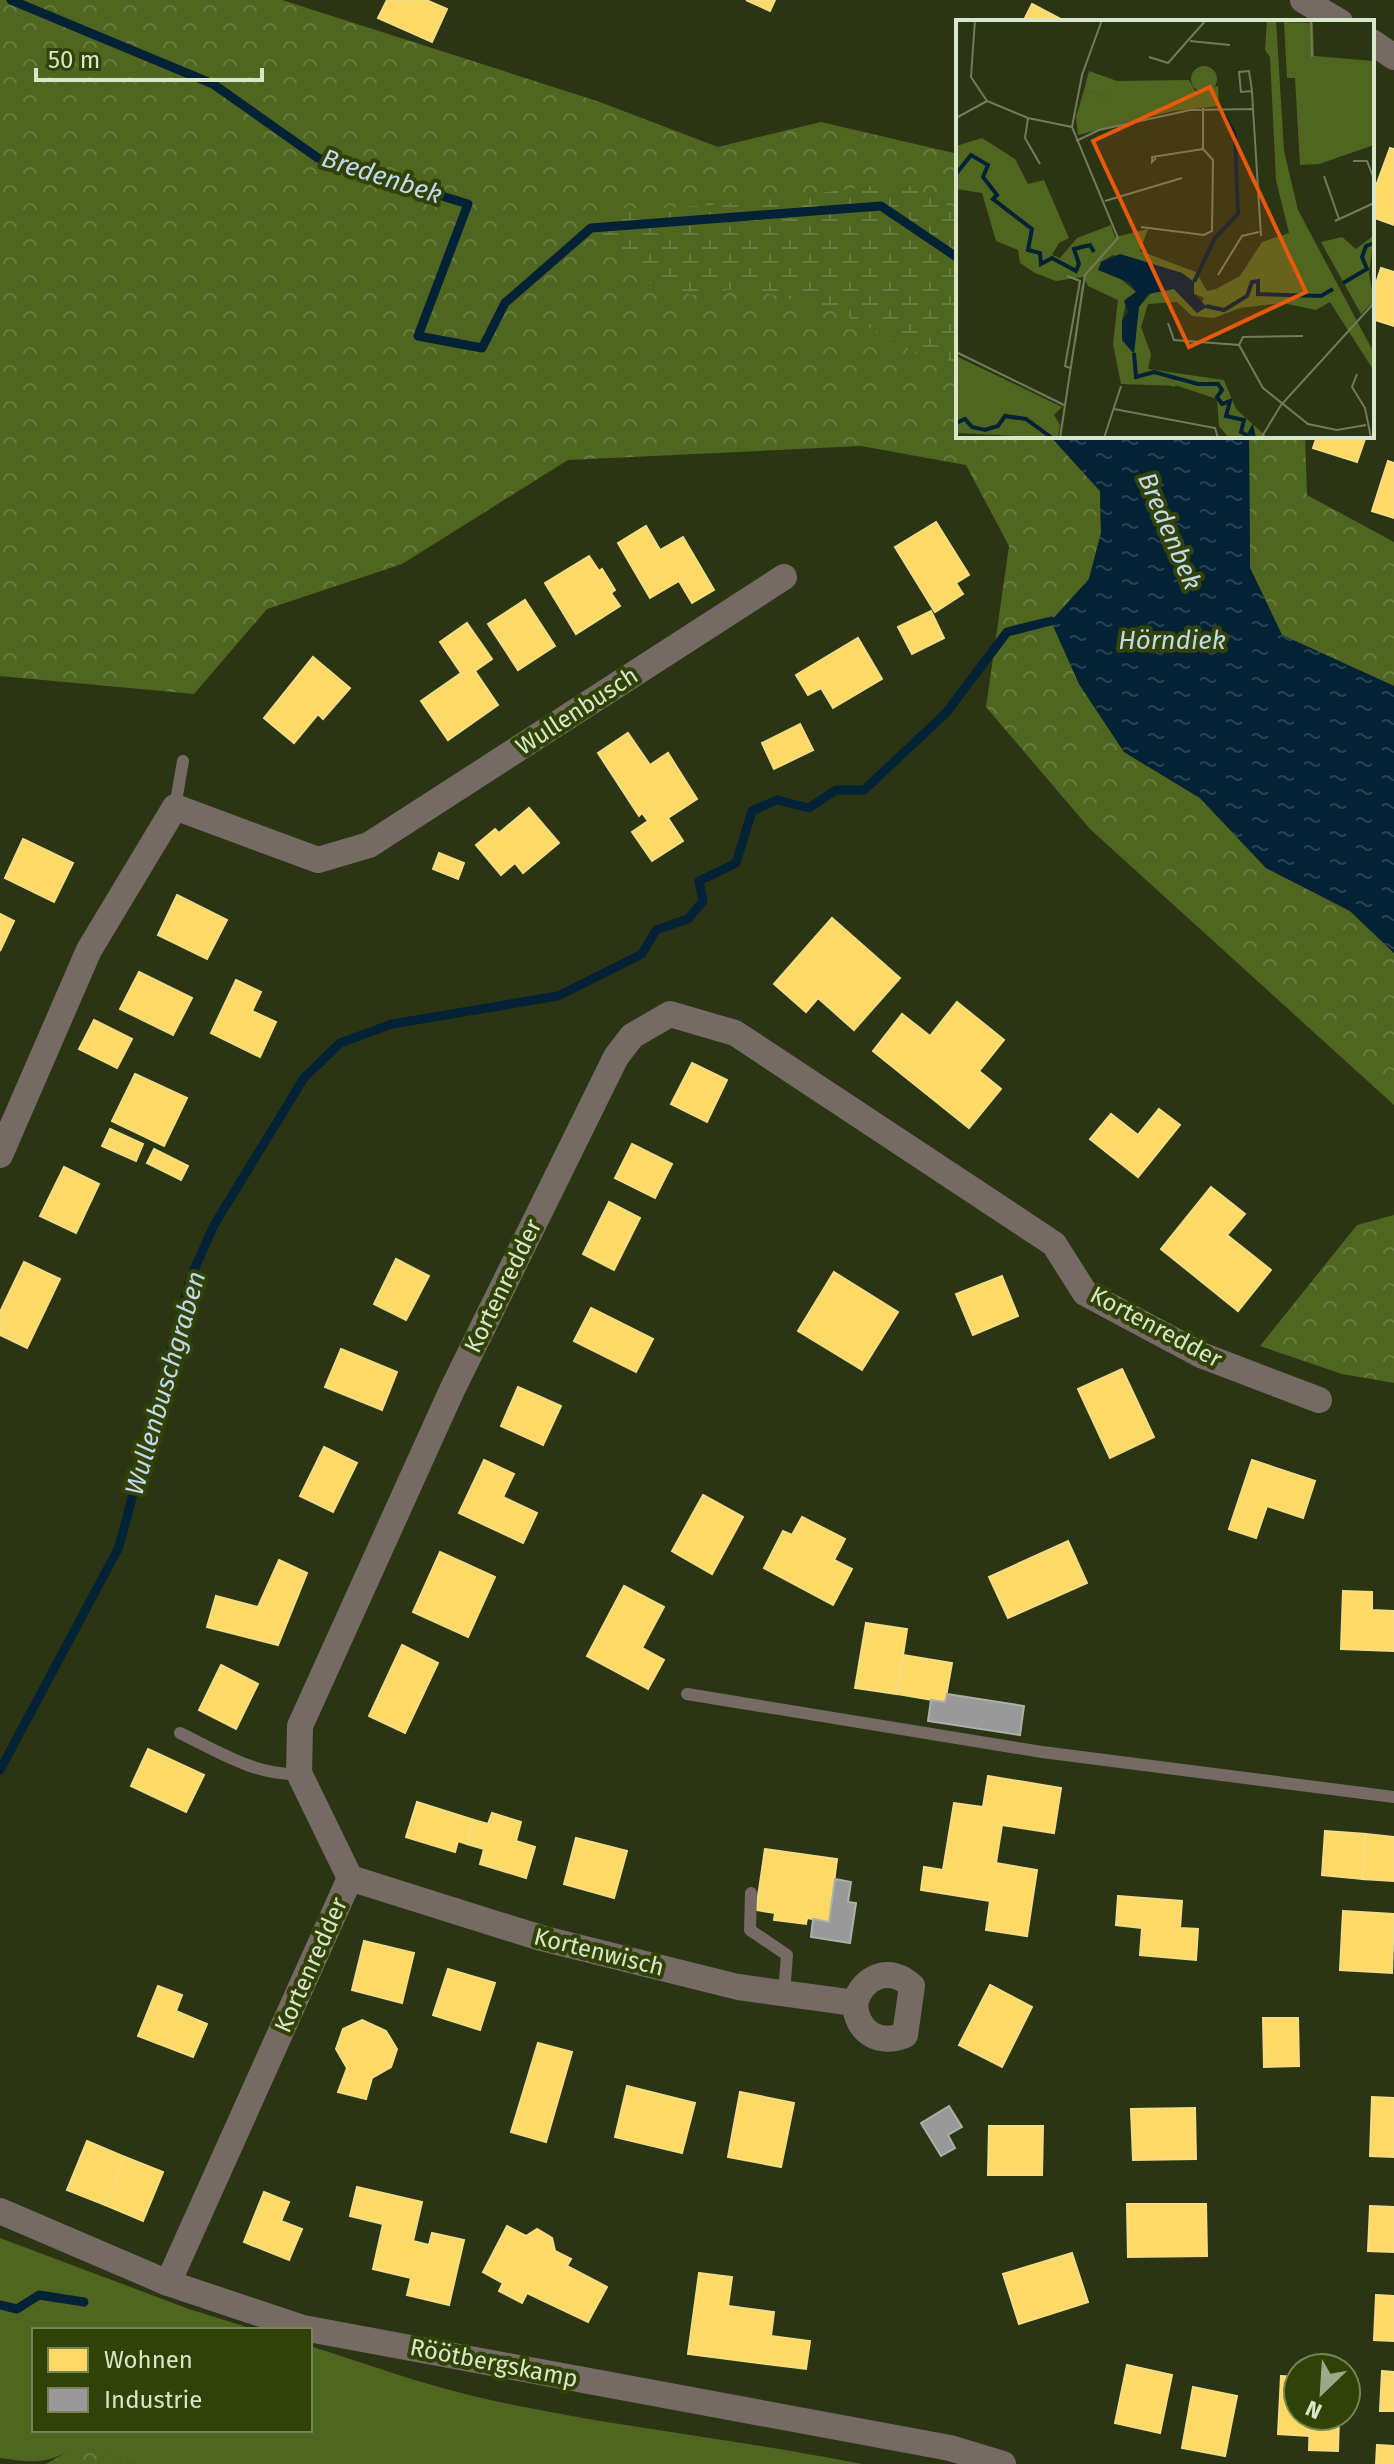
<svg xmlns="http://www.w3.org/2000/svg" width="1394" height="2464" viewBox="0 0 1394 2464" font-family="'Fira Sans',sans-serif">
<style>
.green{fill:#506620}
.forest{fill:url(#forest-crowns)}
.wetland{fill:url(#wetland-marsh)}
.water{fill:url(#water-ripples)}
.homes{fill:#ffd966;stroke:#f4dd83;stroke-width:2}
.industry{fill:#999;stroke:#acb0a7;stroke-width:2}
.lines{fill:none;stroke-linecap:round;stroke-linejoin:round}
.stream{stroke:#042236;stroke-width:9}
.lane{stroke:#756a64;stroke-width:12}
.street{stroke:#756a64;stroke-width:26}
.labels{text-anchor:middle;stroke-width:8;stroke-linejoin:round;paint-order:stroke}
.street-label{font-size:24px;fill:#dae6c8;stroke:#314207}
.water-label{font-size:26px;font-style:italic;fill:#c2d8ec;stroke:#314207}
.inset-river{fill:none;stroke:#042236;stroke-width:4}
.inset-road{fill:none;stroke:#717c5c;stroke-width:2}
.view{fill:#e8590c;fill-opacity:0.15;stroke:#e8590c;stroke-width:4}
.inset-edge{fill:none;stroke:#dae6c8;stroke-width:4}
</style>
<defs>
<pattern id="forest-crowns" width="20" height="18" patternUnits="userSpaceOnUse" patternTransform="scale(2)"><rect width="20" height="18" fill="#506620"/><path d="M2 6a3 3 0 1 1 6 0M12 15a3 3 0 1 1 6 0" fill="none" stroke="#697c3f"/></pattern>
<pattern id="wetland-marsh" width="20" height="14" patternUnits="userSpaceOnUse" patternTransform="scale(2)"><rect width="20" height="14" fill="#506620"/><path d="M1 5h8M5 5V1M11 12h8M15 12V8" fill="none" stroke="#697c3f"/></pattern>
<pattern id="water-ripples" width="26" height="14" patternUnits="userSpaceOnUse" patternTransform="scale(2)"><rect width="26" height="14" fill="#042236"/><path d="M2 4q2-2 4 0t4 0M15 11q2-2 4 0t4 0" fill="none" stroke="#284252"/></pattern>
</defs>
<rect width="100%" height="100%" fill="#2b3514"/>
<path class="green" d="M0,2238L189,2309L256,2330H34V2430H310V2346C364,2363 418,2383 473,2396C601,2426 733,2438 862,2464H136L83,2444C48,2463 41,2464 0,2458Z"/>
<g class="forest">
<polygon points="0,0 282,0 597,101 718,147 821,122 958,154 958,436 1050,436 1100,491 1101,533 1089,579 1051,621 1079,684 1124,752 1200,798 1266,868 1350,911 1394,953 1394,1105 1090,829 986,707 1009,546 966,465 861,446 568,460 402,564 267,609 194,694 0,676"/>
<polygon points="1249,436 1305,436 1307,495 1394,542 1394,686 1282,635 1250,568"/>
<polygon points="1394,1215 1394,1383 1342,1374 1260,1346 1357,1225"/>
<polygon points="83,2443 136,2464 46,2464"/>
</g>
<path class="wetland" d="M901,182L958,211V366L947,359L915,352L829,307L741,288L692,295L651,284L591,228L610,208C708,211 804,195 901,182Z"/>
<polygon class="water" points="1050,436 1249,436 1250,568 1282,635 1394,686 1394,953 1350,911 1266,868 1200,798 1124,752 1079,684 1051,621 1089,579 1101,533 1100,491"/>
<g class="homes">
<polygon points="387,0 426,0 447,9 432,42 378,18"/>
<polygon points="746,0 775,0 770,11"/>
<polygon points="1032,4 1066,22 1023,22"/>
<polygon points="1390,148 1394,149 1394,225 1372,217 1372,197"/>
<polygon points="1381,268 1394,272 1394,326 1372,319 1372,296"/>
<polygon points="1317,436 1366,436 1357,462 1313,448"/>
<polygon points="1388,461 1394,463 1394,518 1372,511"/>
<polygon points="936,522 969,575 956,583 963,594 935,612 895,547"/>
<polygon points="646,526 660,550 683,537 714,590 692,603 679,581 650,598 618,543"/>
<polygon points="589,556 599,571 602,569 615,590 611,593 620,606 576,634 545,583"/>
<polygon points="525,600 555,646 518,670 488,624"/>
<polygon points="931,611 944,638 912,654 898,627"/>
<polygon points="467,623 492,659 475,671 498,705 448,740 421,701 461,673 440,642"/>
<polygon points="858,638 882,679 833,708 821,688 808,695 796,675"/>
<polygon points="313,657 350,688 323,719 318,714 294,743 264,718"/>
<polygon points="800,724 813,750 774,769 762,743"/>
<polygon points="628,733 650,765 668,753 697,799 668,818 683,841 652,861 632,832 648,821 642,813 639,816 598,753"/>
<polygon points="529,808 559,843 523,873 515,863 501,875 476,845 495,829 499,833"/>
<polygon points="23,839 73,863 54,902 5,878"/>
<polygon points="439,853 464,863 458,879 433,869"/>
<polygon points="177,895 227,920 207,959 158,935"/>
<polygon points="0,914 14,921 0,951"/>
<polygon points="832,918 900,978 854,1030 818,998 806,1012 774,984"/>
<polygon points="139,972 192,998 173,1035 120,1009"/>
<polygon points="236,980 261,992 252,1011 276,1022 260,1057 211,1033"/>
<polygon points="957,1002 1004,1040 979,1071 1001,1089 969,1128 873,1051 902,1014 930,1036"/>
<polygon points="94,1020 132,1039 117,1068 79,1049"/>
<polygon points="692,1063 727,1080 707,1122 671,1104"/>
<polygon points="135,1074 187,1098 164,1146 112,1121"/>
<polygon points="1159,1109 1180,1125 1138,1177 1090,1139 1111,1114 1138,1135"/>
<polygon points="110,1129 143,1144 136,1161 102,1146"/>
<polygon points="632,1144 672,1164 655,1198 615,1178"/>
<polygon points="154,1149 188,1166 181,1180 147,1163"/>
<polygon points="64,1167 99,1184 76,1233 40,1216"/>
<polygon points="1211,1187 1245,1214 1227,1235 1271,1270 1238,1311 1161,1249"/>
<polygon points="609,1202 640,1218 614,1270 583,1254"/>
<polygon points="396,1259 429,1276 406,1320 374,1304"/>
<polygon points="24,1262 60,1279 27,1348 0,1335 0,1312"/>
<polygon points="834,1272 898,1312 862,1370 798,1331"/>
<polygon points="1002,1276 1018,1316 973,1335 956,1294"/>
<polygon points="591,1308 653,1339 636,1372 574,1341"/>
<polygon points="341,1349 397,1372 382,1410 325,1387"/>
<polygon points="1122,1369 1154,1437 1110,1458 1078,1389"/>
<polygon points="518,1387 561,1406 543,1445 501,1426"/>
<polygon points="324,1447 357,1463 333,1512 300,1496"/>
<polygon points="484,1460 514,1474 503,1497 537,1513 523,1543 459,1513"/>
<polygon points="1252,1460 1315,1481 1303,1518 1267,1506 1256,1538 1229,1529"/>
<polygon points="703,1495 743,1517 712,1574 672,1551"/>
<polygon points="802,1517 845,1539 834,1560 852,1569 833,1605 764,1568 783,1531 792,1535"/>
<polygon points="1068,1541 1087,1583 1008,1618 989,1577"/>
<polygon points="440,1552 495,1577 468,1637 413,1612"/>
<polygon points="279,1560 307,1573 278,1645 207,1627 216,1596 258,1607"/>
<polygon points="624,1586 664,1607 642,1648 664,1660 648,1689 587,1656"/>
<polygon points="1343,1591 1372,1592 1372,1610 1394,1611 1394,1651 1341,1649"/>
<polygon points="866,1623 907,1629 897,1694 855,1688"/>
<polygon points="402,1645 438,1663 405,1733 369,1716"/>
<polygon points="903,1655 952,1663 945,1702 897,1694"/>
<polygon points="221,1665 258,1684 236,1729 199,1710"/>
<polygon points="148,1749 204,1775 186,1812 131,1786"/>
<polygon points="988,1776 1061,1788 1054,1833 1002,1825 996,1863 1037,1870 1027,1936 986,1930 990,1901 921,1890 924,1867 943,1870 954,1803 983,1807"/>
<polygon points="417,1802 474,1820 467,1844 458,1841 455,1852 406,1837"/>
<polygon points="492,1813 521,1822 516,1841 535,1847 526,1878 480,1864 484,1849 467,1844 474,1820 488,1824"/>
<polygon points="1325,1831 1366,1834 1362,1879 1322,1875"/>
<polygon points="1366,1834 1394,1837 1394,1881 1362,1879"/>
<polygon points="576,1838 627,1851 614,1898 564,1884"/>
<polygon points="765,1849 837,1859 829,1922 807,1918 806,1924 774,1920 775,1913 756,1910"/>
<polygon points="1118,1896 1182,1901 1180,1928 1198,1929 1196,1960 1140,1955 1142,1928 1116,1925"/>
<polygon points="1343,1911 1394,1914 1392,1973 1340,1970"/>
<polygon points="364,1941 414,1953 402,2003 352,1990"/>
<polygon points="448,1969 495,1983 480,2030 433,2015"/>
<polygon points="990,1985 1032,2007 1002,2067 959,2045"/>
<polygon points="158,1986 182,1995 176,2011 207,2024 193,2057 138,2036"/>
<polygon points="1263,2018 1298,2018 1299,2066 1264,2067"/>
<polygon points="362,2020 386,2031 397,2049 391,2067 372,2078 366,2099 338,2092 347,2068 336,2049 343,2029"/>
<polygon points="538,2043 572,2052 546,2142 511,2132"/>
<polygon points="627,2086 695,2103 682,2153 615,2137"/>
<polygon points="740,2092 794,2103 781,2167 728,2157"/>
<polygon points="1372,2097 1394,2098 1394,2157 1370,2156"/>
<polygon points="1195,2108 1196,2159 1133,2160 1131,2109"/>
<polygon points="989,2126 1043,2126 1042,2175 988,2175"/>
<polygon points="87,2141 125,2157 105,2205 67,2190"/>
<polygon points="125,2157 163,2172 143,2221 105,2205"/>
<polygon points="357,2187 422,2202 413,2241 429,2245 432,2233 464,2240 449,2305 407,2295 411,2278 373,2269 383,2224 350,2216"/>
<polygon points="264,2192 289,2202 281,2221 302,2229 289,2260 244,2242"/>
<polygon points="1127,2204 1206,2204 1207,2256 1128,2257"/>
<polygon points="1370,2206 1394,2207 1394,2252 1368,2251"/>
<polygon points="507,2226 526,2236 537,2229 552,2238 555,2251 571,2259 567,2266 607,2287 588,2322 527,2293 522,2303 499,2291 503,2283 483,2272"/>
<polygon points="1072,2253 1088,2302 1019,2324 1003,2274"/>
<polygon points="699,2273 732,2277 728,2306 774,2312 771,2336 810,2341 806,2369 688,2354"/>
<polygon points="1376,2295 1394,2296 1394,2341 1374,2340"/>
<polygon points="1127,2365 1172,2375 1160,2433 1115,2423"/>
<polygon points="1382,2371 1394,2372 1394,2411 1380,2411"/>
<polygon points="1281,2376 1298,2377 1298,2416 1310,2416 1309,2436 1278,2434"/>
<polygon points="1193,2387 1237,2396 1225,2456 1182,2448"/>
<polygon points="1310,2416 1339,2416 1338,2451 1309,2450"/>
<polygon points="1377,2445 1394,2446 1394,2464 1376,2464"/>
</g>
<g class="industry">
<polygon points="947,1694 1024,1706 1020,1735 928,1721 931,1700 945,1702"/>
<polygon points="835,1879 851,1882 848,1902 856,1903 850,1943 811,1937 813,1919 829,1922"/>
<polygon points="949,2106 962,2127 948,2135 955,2148 941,2156 921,2123"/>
</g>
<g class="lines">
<g class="stream">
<polyline points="11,0 213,84 318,158 468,204 418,336 482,348 505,303 591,228 881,206 958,258"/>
<polyline points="0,1770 119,1547 190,1279 214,1225 304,1078 340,1043 392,1024 558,996 642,954 656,930 688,919 703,901 699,881 736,863 752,811 777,800 809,808 836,790 864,790 946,713 1007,632 1051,621"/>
<polyline points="0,2305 17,2309 39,2295 84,2302"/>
</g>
<g class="lane">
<polyline points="175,807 183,761"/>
<polyline points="687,1694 1042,1752 1394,1797"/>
<path d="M180,1733C219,1752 256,1776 300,1774"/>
<polyline points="751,1893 750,1930 787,1955 784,1993"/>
</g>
<g class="street">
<polyline points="1303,0 1340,22"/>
<polyline points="1372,42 1394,57"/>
<polyline points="0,1155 89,950 175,807 318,860 369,845 784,577"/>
<path d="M350,1878L541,1938L738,1987L855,2003C856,2032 879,2046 905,2035L912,1986C890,1965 863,1976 855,2003"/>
<polyline points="0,2211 168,2283 303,2328 950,2448 1003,2464"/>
<polyline points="168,2283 350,1878 299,1773 300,1726 452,1390 616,1057 632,1036 670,1014 735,1033 1054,1244 1085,1293 1201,1355 1319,1400"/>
</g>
</g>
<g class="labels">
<g class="street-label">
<text transform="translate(577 711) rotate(-33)" y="8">Wullenbusch</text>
<text transform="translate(503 1286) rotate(-64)" y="8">Kortenredder</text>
<text transform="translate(1156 1327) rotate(28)" y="8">Kortenredder</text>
<text transform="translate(599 1952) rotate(14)" y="8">Kortenwisch</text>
<text transform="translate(311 1965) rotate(-66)" y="8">Kortenredder</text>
<text transform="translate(494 2363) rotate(11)" y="8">Röötbergskamp</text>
</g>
<g class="water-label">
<text transform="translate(382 176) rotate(18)" y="9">Bredenbek</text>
<text transform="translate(1170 531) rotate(67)" y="9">Bredenbek</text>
<text x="1172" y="649">Hörndiek</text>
<text transform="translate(165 1383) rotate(-74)" y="9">Wullenbuschgraben</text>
</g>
</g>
<g transform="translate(956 20)">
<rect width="418" height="418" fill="#2b3514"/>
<path d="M328,2L357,3L358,36L418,41V125L363,144L344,145L339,58H331ZM233,60L240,72L262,66L263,86L217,91L122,115L120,97L128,70L149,77L161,61Z" fill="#506620"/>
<path d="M311,0H320L328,131L342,190L418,333V351L374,282L360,290L327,283L284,288L258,298L236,296L221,282L192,284L185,307L195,334L192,349L268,360L280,389L312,418H273L263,406L261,379L222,366L165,364L157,324L162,280L132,266L127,257L100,261L79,253L64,243L62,230L40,221L26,173L0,169V126L26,118L59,139L72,164L88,160L113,218L103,223L96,235L104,238L121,218L155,205L159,217L192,209L184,231L240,252L251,271L260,269L284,256L306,222L333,213L320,160L314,37L309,30ZM157,235L226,253L239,274L248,278L241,293L218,269L197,271L183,287L177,321L166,301L171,278L180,272L145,242ZM235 59a13 13 0 1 1 26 0a13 13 0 1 1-26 0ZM133,51L161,61L156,73L149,77L128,70ZM418,215L413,253L418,281L405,294L365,222L386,217L400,229ZM0,336L106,387L98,395L104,405L102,418L0,413Z" fill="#506620" fill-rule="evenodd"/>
<path d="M284,274L291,279L267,292L243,293L251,287L248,278ZM182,308L189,350L179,356L173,329L177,333ZM191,351L211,352L224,363L217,367L205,356L180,363V357Z" fill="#506620"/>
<path d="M164,234L226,253L238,262V274L251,287L241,293L218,269L192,274L183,287L178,334L166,320V301L172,292L168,281L180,272L174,263L142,250L145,242Z" fill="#042236"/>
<path class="inset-river" d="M0,154L15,135L32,145L27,157L41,175L37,179L76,209L72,230L84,233L85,244L96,238L120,251L123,244L118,229L134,225L138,232M238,262L259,218L282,194L279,115L265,90M387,263L411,249L406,237L410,226L418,223M250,286L268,290L291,276L296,262L302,261V274L365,276L377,269M178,333L180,357L198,352L242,364H262L266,370L261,377L266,384L274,381L270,396L288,400L285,412L292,416L296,409L298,418M0,403L9,399L16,407L29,410L42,406L49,396L70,399L96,418"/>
<path class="inset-road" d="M19,0L15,57L31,81L72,98L116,107M355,0L356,37M393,0H418M234,21L274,25M193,37L212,43L250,0M296,71L285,72L283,52L293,51L296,71L297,89M0,98L31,81M72,98L69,118L84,144L76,130M120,121L143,110L234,90L297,89L305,216M200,138L196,142V137L247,129M397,141H411L418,159M368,156L383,199M149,181L226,158M379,201L418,183M185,207L248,215L256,211L257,140L247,129V88M262,255L286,216L303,212M111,256L124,261L109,346L114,348M212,303L218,320L283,325L307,368L352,404L381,410L410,405M119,322L127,265M283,325L287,317L347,316M0,332L108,385M401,354L396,367L409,388L415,418M158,389L259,408L262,418M104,418L129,255L162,218L116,107L126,55L146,0M148,418L165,366M305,418L325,385L418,283"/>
<path class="view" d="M254,67L350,272L233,327L137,121Z"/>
<rect width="418" height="418" class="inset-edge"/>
</g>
<rect x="32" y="2328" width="280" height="104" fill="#314207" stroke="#758454" stroke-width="2"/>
<rect x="48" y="2348" width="40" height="24" fill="#ffd966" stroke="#758454" stroke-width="2"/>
<text x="104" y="2368" font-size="24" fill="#dae6c8">Wohnen</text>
<rect x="48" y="2388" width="40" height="24" fill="#999999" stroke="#758454" stroke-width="2"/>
<text x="104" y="2408" font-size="24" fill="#dae6c8">Industrie</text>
<g transform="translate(1322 2392) rotate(205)"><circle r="38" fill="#314207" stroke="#758454" stroke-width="2"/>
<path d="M0-6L14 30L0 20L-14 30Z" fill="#9da889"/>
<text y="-12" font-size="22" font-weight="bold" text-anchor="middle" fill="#dae6c8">N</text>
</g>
<path d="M36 68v12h226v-12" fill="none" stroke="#dae6c8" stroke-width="4"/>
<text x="48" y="68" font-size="24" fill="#dae6c8" stroke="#314207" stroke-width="6" paint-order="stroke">50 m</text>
</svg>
